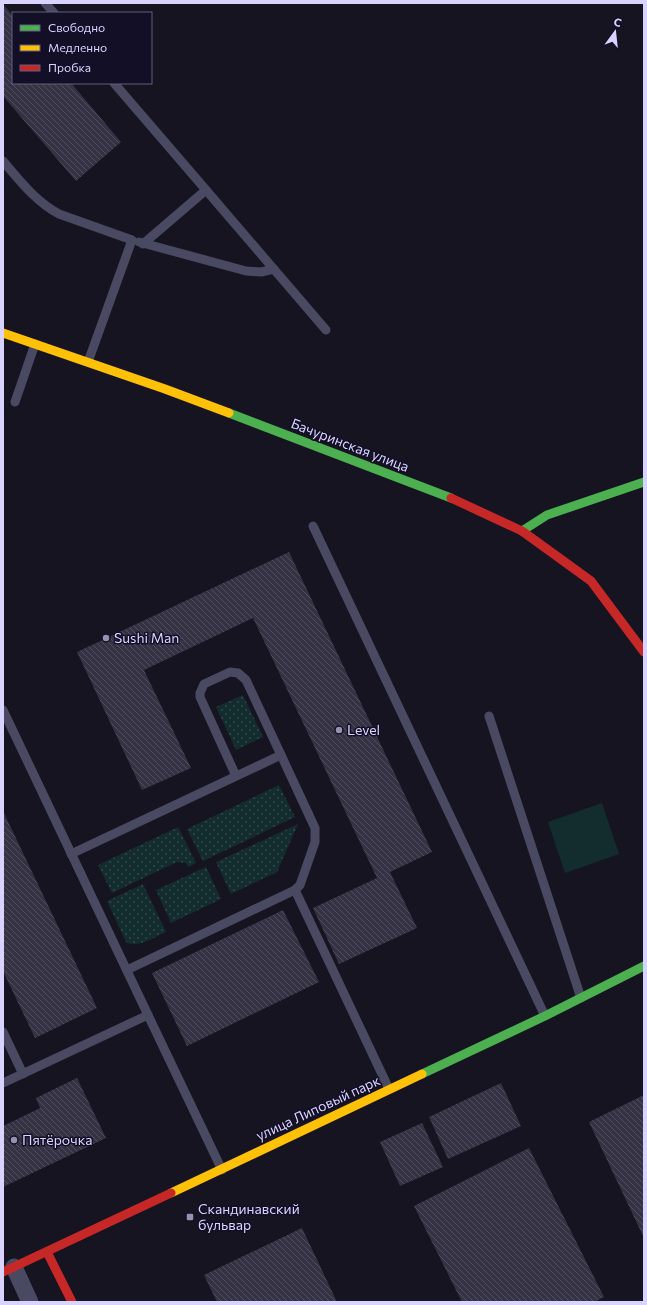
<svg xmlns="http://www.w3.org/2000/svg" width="647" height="1305" viewBox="0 0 647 1305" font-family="Commissioner,sans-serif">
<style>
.green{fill:#132c2d}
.park{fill:url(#park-dots)}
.building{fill:url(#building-back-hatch)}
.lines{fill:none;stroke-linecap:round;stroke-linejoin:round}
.lane{stroke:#4a4962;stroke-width:9}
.street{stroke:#4a4962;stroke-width:17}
.fast{stroke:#4caf50;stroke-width:9}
.slow{stroke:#ffc107;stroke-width:9}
.jam{stroke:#c62828;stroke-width:9}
.poi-dot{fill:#9591b1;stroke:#130f26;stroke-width:1.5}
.labels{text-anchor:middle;stroke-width:3;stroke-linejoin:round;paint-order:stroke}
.street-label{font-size:14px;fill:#d9d4ff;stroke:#130f26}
.poi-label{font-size:14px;fill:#d9d4ff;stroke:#130f26;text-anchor:start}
</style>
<defs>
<pattern id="park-dots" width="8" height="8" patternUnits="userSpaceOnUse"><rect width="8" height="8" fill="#132c2d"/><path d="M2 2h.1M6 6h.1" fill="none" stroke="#354a4c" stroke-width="1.8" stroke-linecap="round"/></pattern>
<pattern id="building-back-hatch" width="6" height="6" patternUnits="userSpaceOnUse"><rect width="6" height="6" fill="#343243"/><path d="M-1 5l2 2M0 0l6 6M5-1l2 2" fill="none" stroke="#514f5f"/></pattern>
</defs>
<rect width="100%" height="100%" fill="#161421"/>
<polygon class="green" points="602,803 619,854 565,873 548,822"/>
<g class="park">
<polygon points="243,695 263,737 236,750 216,707"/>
<polygon points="279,785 295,817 203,861 187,829"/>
<polygon points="298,824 277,872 231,894 216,862"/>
<polygon points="178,827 196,863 188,867 186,863 177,862 112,893 98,865"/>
<polygon points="206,867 221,899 171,923 156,890"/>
<path d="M143,884L166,932C154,937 138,949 126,942L107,901Z"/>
</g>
<g class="building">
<polygon points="3,4 13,16 13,83 71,83 121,142 76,181 3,96"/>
<polygon points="289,552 432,852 390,872 417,928 339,964 313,908 377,878 253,618 144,670 191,768 142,790 77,652"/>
<polygon points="3,811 97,1008 35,1038 3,971"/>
<polygon points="283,910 319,982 187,1046 152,973"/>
<polygon points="77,1078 106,1138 3,1187 3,1126 40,1108 36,1098"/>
<polygon points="501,1083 521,1126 448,1159 429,1117"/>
<polygon points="644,1095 644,1238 589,1122"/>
<polygon points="422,1123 443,1167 400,1186 380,1142"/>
<polygon points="529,1148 604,1297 594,1302 462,1302 414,1206"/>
<polygon points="302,1228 337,1302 217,1302 204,1275"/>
</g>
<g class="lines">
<g class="lane">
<polyline points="45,3 54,13"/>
<polyline points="114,83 206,190 143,244"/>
<path d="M3,161C20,181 36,202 59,214L132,240L88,362"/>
<polyline points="206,190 326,330"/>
<polyline points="139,242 246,271 261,272 274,269"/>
<polyline points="15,402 35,344"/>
<polyline points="313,526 545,1016"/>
<polyline points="3,710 148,1015"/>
<polyline points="489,716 581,998"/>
<polyline points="71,854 281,755 246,680 238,673 230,672 204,684 200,693 200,697 236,776"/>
<polyline points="295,890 389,1089"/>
<polyline points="127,970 295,890 300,885 315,842 315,828 281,755"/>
<polyline points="3,1032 23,1074"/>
<polyline points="3,1083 148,1015 222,1170"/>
</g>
<polyline class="street" points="14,1267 30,1302"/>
<g class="fast">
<polyline points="229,413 451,498"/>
<polyline points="522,531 547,515 644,482"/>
<polyline points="422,1074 545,1016 644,966"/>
</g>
<g class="slow">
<polyline points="3,333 165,389 229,413"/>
<polyline points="171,1193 422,1074"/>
</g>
<g class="jam">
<polyline points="451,498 522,531 591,581 644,652"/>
<polyline points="47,1252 72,1302"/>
<polyline points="3,1272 171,1193"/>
</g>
</g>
<g class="poi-dot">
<circle cx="106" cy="638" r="4"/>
<circle cx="339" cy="730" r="4"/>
<circle cx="14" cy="1140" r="4"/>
<rect x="186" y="1213" width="8" height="8" rx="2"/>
</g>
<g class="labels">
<g class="street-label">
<text transform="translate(350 445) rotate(21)" y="5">Бачуринская улица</text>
<text transform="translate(318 1108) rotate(-25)" y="5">улица Липовый парк</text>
</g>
<g class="poi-label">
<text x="114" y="643">Sushi Man</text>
<text x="347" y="735">Level</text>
<text x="22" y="1145">Пятёрочка</text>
<text x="198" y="1214">Скандинавский<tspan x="198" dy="16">бульвар</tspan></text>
</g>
</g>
<rect width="647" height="1305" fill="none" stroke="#d9d4ff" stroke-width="8"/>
<rect x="12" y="12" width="140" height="72" fill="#130f26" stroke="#625e7d"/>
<rect x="20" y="25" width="20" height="6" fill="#4caf50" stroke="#625e7d"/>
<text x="48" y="32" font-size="12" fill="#d9d4ff">Свободно</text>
<rect x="20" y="45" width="20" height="6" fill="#ffc107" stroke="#625e7d"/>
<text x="48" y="52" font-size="12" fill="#d9d4ff">Медленно</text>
<rect x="20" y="65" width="20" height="6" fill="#c62828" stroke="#625e7d"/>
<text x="48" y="72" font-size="12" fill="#d9d4ff">Пробка</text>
<g transform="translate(615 32) rotate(15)" stroke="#130f26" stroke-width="3" paint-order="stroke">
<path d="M0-3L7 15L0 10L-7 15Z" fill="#d9d4ff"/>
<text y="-6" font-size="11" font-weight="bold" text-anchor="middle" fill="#d9d4ff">С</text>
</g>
</svg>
